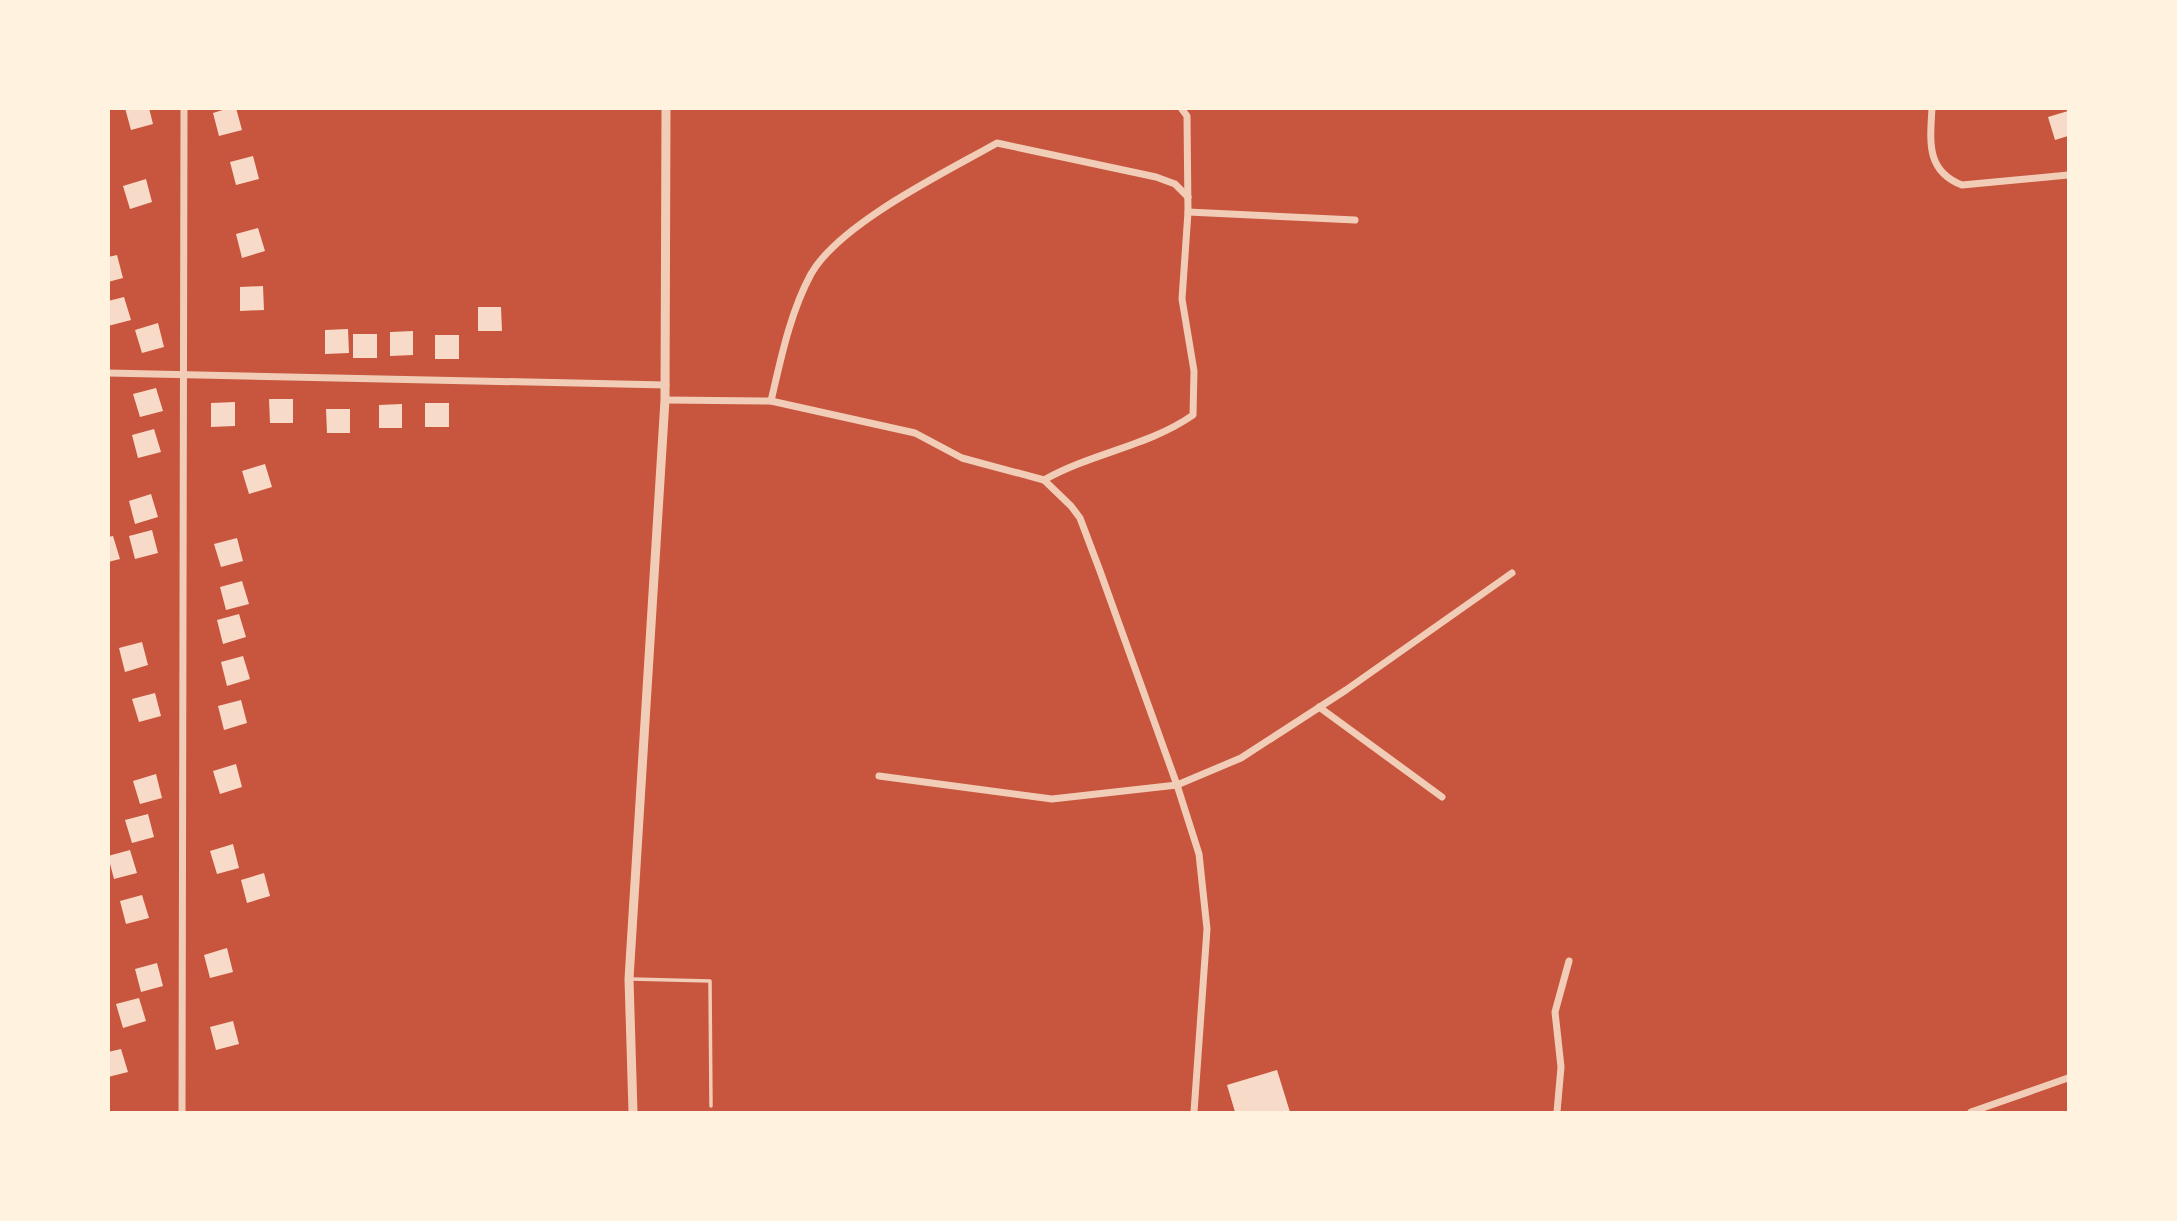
<svg xmlns="http://www.w3.org/2000/svg" width="2177" height="1221" viewBox="0 0 2177 1221" font-family="'Noto Serif',serif">
<style>
.building{fill:#f7dbc8}
.lines{fill:none;stroke-linecap:round;stroke-linejoin:round}
.service{stroke:#f1ccb7;stroke-width:3.5}
.minor{stroke:#f1ccb7;stroke-width:7}
.tertiary{stroke:#f1ccb7;stroke-width:9}
</style>
<rect width="100%" height="100%" fill="#c8553d"/>
<g class="building">
<polygon points="125,108 149,108 153,124 131,130"/>
<polygon points="229,108 236,108 242,130 219,136 213,113"/>
<polygon points="2068,111 2068,136 2055,140 2048,117"/>
<polygon points="253,156 259,179 236,185 230,162"/>
<polygon points="146,179 152,202 130,209 123,186"/>
<polygon points="258,228 265,251 242,258 236,234"/>
<polygon points="117,255 123,278 108,282 108,257"/>
<polygon points="263,286 264,310 240,311 240,287"/>
<polygon points="124,297 131,320 108,326 108,301"/>
<polygon points="478,307 501,307 502,331 478,331"/>
<polygon points="158,323 164,347 142,353 135,330"/>
<polygon points="348,329 349,353 325,354 325,330"/>
<polygon points="413,331 413,355 390,356 390,332"/>
<rect x="353" y="334" width="24" height="24"/>
<rect x="435" y="335" width="24" height="24"/>
<polygon points="156,388 163,411 140,417 133,394"/>
<polygon points="269,399 293,399 293,423 270,423"/>
<polygon points="235,402 235,426 211,427 211,403"/>
<rect x="425" y="403" width="24" height="24"/>
<polygon points="402,404 402,428 379,428 379,405"/>
<polygon points="326,409 350,409 350,433 327,433"/>
<polygon points="154,429 161,452 138,458 132,435"/>
<polygon points="265,464 272,487 249,494 242,471"/>
<polygon points="151,494 158,517 135,524 129,501"/>
<polygon points="152,530 158,553 135,559 129,536"/>
<polygon points="113,536 120,559 108,562 108,537"/>
<polygon points="237,538 243,561 221,567 214,544"/>
<polygon points="242,581 249,604 226,610 220,587"/>
<polygon points="239,614 246,637 223,644 217,620"/>
<polygon points="142,642 148,665 125,672 119,648"/>
<polygon points="243,656 250,679 227,686 221,662"/>
<polygon points="155,693 161,716 139,722 132,699"/>
<polygon points="241,700 247,723 224,730 218,706"/>
<polygon points="236,764 242,787 220,794 213,771"/>
<polygon points="156,774 162,798 140,804 133,781"/>
<polygon points="148,814 154,837 132,843 125,820"/>
<polygon points="233,844 239,868 217,874 210,851"/>
<polygon points="130,850 137,873 114,879 108,856"/>
<polygon points="264,873 270,896 247,903 241,880"/>
<polygon points="142,895 149,918 126,924 120,901"/>
<polygon points="227,948 233,972 210,978 204,955"/>
<polygon points="157,963 163,986 141,992 135,969"/>
<polygon points="139,998 146,1021 123,1028 116,1004"/>
<polygon points="233,1021 239,1044 216,1050 210,1027"/>
<polygon points="121,1049 128,1072 108,1077 108,1052"/>
<polygon points="1277,1070 1290,1112 1235,1112 1227,1085"/>
</g>
<g class="lines">
<polyline class="service" points="631,979 710,981 711,1106"/>
<g class="minor">
<path d="M1932,108C1930,142 1926,171 1962,185L2068,175"/>
<polyline points="1188,212 1355,220"/>
<polyline points="108,373 666,385"/>
<polyline points="665,400 771,401 915,433 962,458 1044,480 1071,506 1080,518 1100,571 1177,785 1199,854 1207,929 1194,1112"/>
<path d="M771,401C781,358 790,313 811,274C840,223 946,172 997,143L1156,177L1175,184L1188,197"/>
<path d="M1044,480C1091,453 1149,446 1193,415L1194,371L1182,299L1188,212L1187,116L1181,108"/>
<polyline points="1319,707 1442,797"/>
<polyline points="879,776 1052,799 1177,785 1241,758 1346,690 1512,573"/>
<polyline points="182,1112 184,108"/>
<polyline points="1557,1112 1561,1067 1555,1012 1569,961"/>
<polyline points="1971,1112 2068,1078"/>
</g>
<polyline class="tertiary" points="633,1112 629,979 665,400 666,108"/>
</g>
<rect width="2177" height="1221" fill="none" stroke="#fff3e0" stroke-width="220"/>
</svg>
